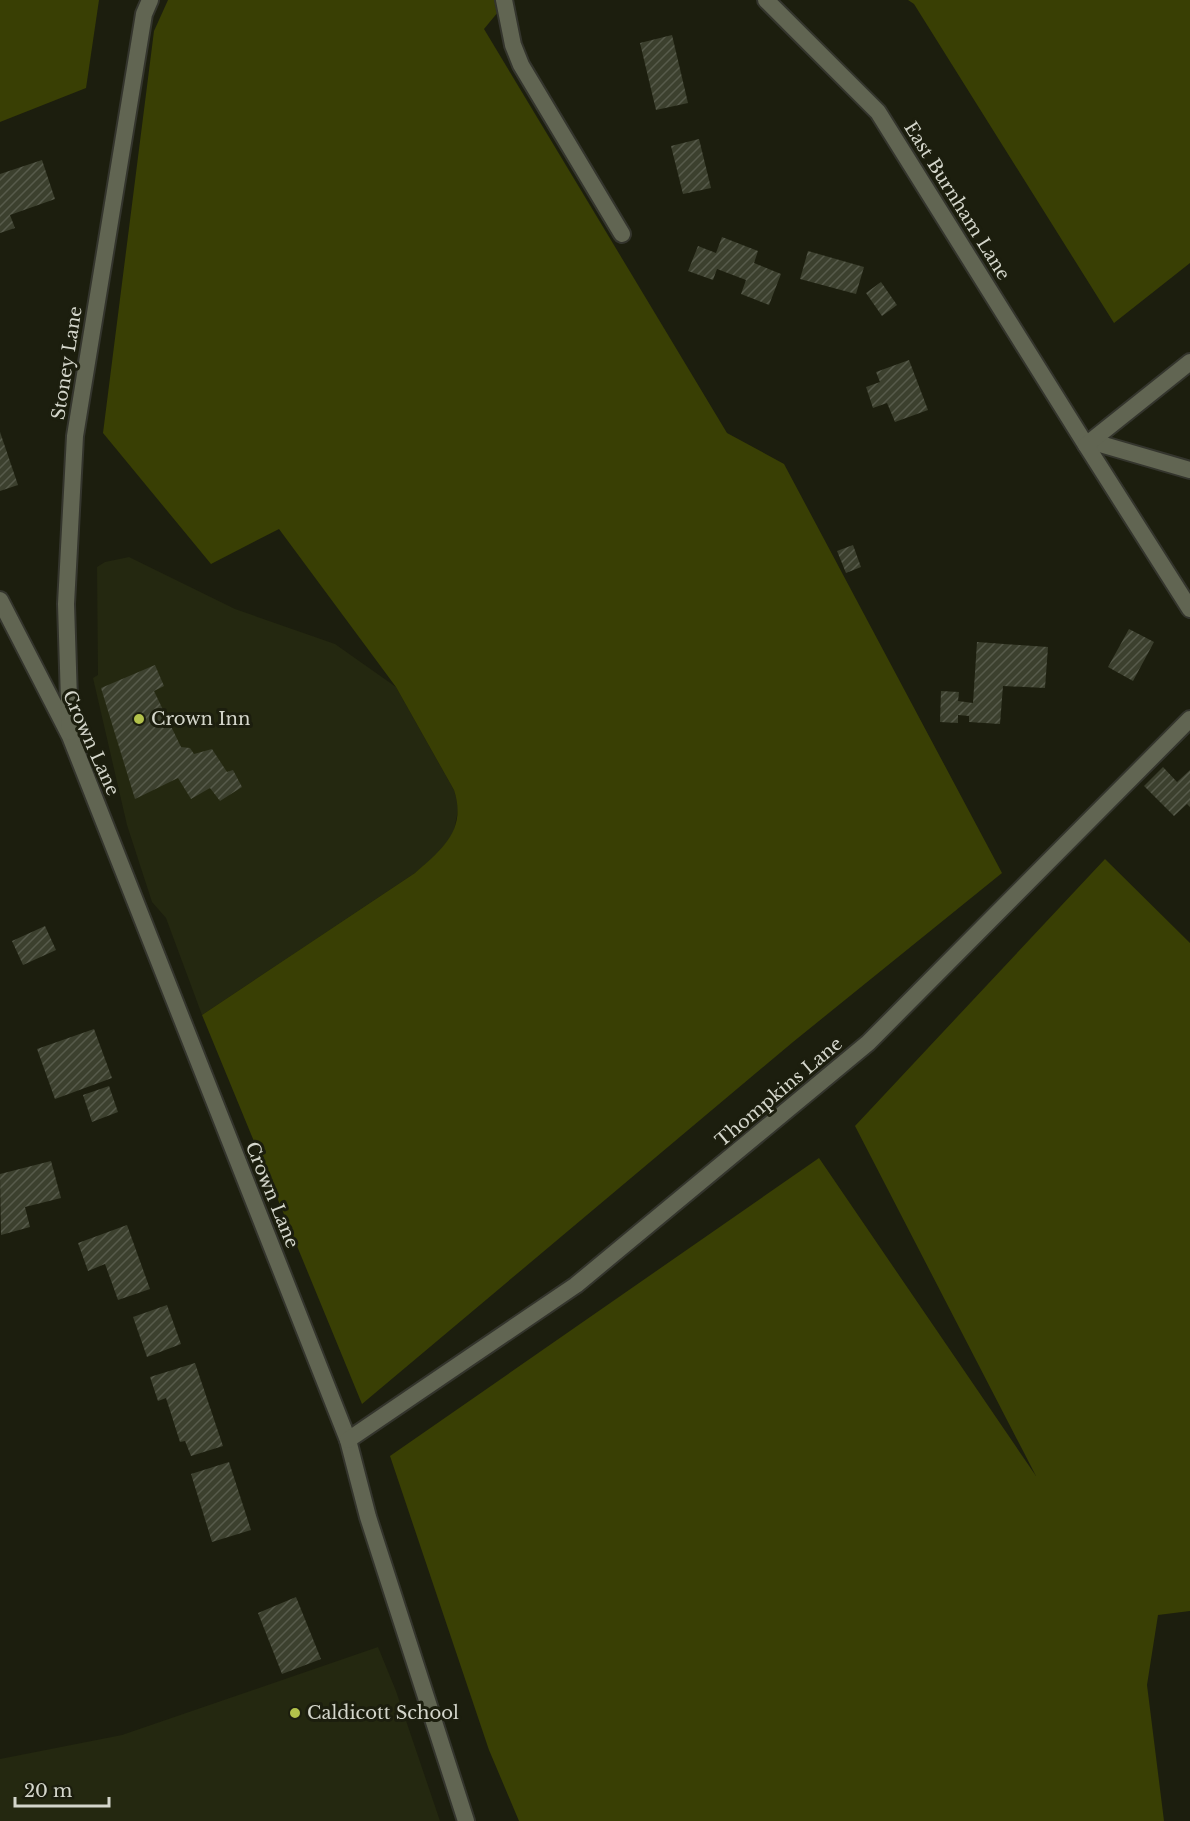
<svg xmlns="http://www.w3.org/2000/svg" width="1190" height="1821" viewBox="0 0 1190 1821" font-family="'Libre Baskerville',serif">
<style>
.built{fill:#242810}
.grass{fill:#393f04}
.building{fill:url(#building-hatch)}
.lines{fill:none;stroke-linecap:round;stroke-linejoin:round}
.service-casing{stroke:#34352d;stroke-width:20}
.minor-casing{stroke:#34352d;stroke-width:20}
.service{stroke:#616552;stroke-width:16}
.minor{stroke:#616552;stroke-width:16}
.poi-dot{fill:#b3c24b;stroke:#1c1e0e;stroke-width:2}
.labels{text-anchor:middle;stroke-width:6;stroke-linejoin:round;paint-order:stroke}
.street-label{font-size:18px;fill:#d4d6cb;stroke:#1c1e0e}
.poi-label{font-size:18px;fill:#d4d6cb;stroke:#1c1e0e;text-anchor:start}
</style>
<defs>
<pattern id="building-hatch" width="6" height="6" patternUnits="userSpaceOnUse" patternTransform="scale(1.5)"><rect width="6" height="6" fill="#3c402e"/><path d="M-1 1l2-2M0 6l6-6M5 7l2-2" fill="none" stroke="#575b4b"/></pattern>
</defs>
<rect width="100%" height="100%" fill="#1c1e0e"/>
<g class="built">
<polygon points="129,557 235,609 335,644 396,687 454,790 459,806 453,835 440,852 415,873 202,1015 166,918 152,902 127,825 93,678 98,675 97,567 105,562"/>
<polygon points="378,1647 396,1691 440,1821 0,1821 0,1759 122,1735"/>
</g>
<g class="grass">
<polygon points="0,0 99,0 86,88 0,122"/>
<path d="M168,0H508L484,29L727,433L784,464L1002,873L793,1042L362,1404L202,1015L415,873C443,849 467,829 454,790L396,687L279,529L211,564L103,433L154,31Z"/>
<polygon points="908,0 1190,0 1190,263 1114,323 914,4"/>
<polygon points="1105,859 1190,943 1190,1611 1158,1615 1147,1685 1164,1821 519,1821 489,1750 390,1456 819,1158 1036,1476 855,1126"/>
</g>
<g class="building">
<polygon points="672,35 688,103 656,110 640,43"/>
<polygon points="699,139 711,188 683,194 671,146"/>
<polygon points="42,160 55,199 10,215 15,228 0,233 0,174"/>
<polygon points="722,237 758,251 754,263 781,274 769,305 741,294 746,280 717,269 713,280 688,271 698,246 716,253"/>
<polygon points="808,251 864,267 856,294 800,279"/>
<polygon points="881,282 897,305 882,316 866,293"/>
<polygon points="909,360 928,410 895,422 887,403 873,408 866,387 880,382 876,372"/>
<polygon points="0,432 18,485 0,491"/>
<polygon points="853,545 861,567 846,573 837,551"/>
<polygon points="1129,629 1154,642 1133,681 1108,667"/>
<polygon points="977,642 1048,647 1045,688 1003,686 1000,724 969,722 969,716 958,715 958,723 940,722 941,691 959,692 958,701 973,703"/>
<polygon points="155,665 164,686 154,691 181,747 190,748 194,754 212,749 227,772 233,770 242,787 220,801 210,788 191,799 178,778 135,799 101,688"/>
<polygon points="1163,767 1177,782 1190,770 1190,807 1187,804 1174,816 1144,786"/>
<polygon points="45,926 56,950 23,965 12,941"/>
<polygon points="94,1029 112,1078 55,1099 37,1049"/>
<polygon points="109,1086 118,1112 92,1122 83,1095"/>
<polygon points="51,1161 61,1198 25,1207 30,1227 1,1235 0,1174"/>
<polygon points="127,1225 150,1289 118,1300 105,1264 88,1271 78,1243"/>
<polygon points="167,1305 181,1344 147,1357 133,1317"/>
<polygon points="195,1363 223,1446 191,1456 185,1441 180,1442 166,1398 158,1401 150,1377"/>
<polygon points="229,1462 251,1530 212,1542 191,1474"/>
<polygon points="296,1597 321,1659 282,1674 258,1613"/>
</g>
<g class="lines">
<g class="service-casing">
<g id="service">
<polyline points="504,0 513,45 521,65 622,234"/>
<polyline points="1090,441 1190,470"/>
</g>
</g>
<g class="minor-casing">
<g id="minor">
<polyline points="766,0 878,112 1086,445"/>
<polyline points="1190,362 1086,445 1190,609"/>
<polyline points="0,600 70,736 348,1440 368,1517 466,1821"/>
<polyline points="70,732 66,604 75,436 144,14 150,0"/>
<polyline points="348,1440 576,1285 868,1043 1190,719"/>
</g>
</g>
<use href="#service" class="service"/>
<use href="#minor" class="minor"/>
</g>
<g class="poi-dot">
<circle cx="139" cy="719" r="6"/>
<circle cx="295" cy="1713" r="6"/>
</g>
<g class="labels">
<g class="street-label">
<text transform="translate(957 201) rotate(58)" y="6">East Burnham Lane</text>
<text transform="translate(67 363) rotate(-81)" y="6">Stoney Lane</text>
<text transform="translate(91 743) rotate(66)" y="6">Crown Lane</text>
<text transform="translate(779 1092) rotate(-40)" y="6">Thompkins Lane</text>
<text transform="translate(272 1195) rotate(68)" y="6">Crown Lane</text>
</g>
<g class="poi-label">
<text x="151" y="725">Crown Inn</text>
<text x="307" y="1719">Caldicott School</text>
</g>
</g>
<path d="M15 1797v9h94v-9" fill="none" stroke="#d4d6cb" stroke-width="3"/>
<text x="24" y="1797" font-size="18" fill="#d4d6cb" stroke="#1c1e0e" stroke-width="4.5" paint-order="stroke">20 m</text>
</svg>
